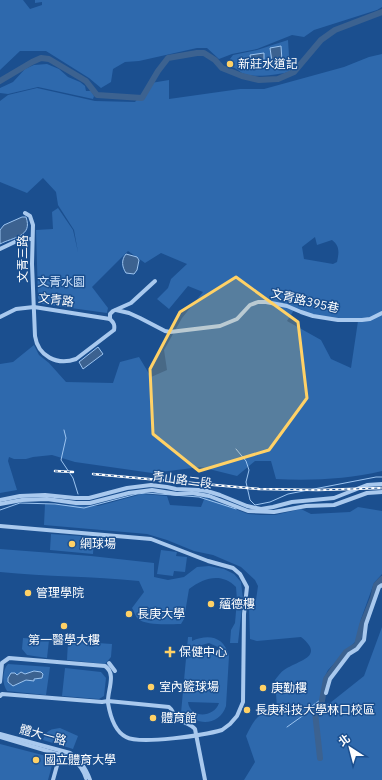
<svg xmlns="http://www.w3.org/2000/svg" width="382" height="780" viewBox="0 0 382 780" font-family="'IBM Plex Sans','Noto Sans TC',sans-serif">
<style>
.green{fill:#2e69ad;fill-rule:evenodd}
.water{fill:#3c6290;stroke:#9cc4f0}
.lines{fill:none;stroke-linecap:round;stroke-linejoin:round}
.stream{stroke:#9cc4f0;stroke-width:1}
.river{stroke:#3c6290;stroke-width:6}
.minor{stroke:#a9c9ee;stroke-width:4}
.rail-casing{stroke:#fff;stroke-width:2.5}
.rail{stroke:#1b4f8f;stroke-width:1;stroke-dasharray:3;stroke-linecap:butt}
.marked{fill:#ffd166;fill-opacity:0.2;stroke:#ffd166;stroke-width:3;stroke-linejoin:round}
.poi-dot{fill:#ffd166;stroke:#1b4f8f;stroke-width:1.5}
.labels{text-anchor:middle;stroke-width:3;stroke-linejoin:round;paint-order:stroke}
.poi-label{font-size:12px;fill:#fff;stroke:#1b4f8f;text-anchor:start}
.street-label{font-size:12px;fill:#fff;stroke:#1b4f8f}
.park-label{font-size:12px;fill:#cfe3fa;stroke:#1b4f8f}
</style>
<rect width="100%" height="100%" fill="#1b4f8f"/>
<g class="green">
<polygon points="0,0 23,0 30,9 42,5 42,2 35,3 35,0 382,0 382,7 377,10 314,30 304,37 292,35 257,49 232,54 219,59 207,48 197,48 139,61 125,62 113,69 111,82 101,88 89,78 46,51 20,51 0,70"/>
<path d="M288,40L290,72C278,74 254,79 242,73C238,70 235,67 229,67V63H230L231,61L230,59L233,55L257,50Z"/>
<path d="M382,54V471C348,479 311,481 276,479L271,461H255L237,476L201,467L152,473L75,462L52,455L33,457L26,459H14L9,457L8,461L17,490L0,493V364L13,362L34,345L39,355L49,363L66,382L113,383L120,362L139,357L151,377L167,370L164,350L182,318L203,292L188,286L169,309L157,299L168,288L171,279L187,264L161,253L145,263L128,251L92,287L108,308L107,313L42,304L38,298L36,230L53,229L52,212L58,208L73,230L78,252L74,230L58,205L56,192L43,178L27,193L0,182V101L8,95L37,88L95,101L135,102L151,83L169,80V99L240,89H264L344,67L369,57ZM315,237L317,245L332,240C340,246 339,253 337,262L333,264L304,259L302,247ZM294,310L313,317L358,321L351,368L331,359L321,340L287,321Z"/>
<polygon points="47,64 59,69 68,77 80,82 85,86 86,91 91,91 94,96 93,99 38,87 8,94 0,93 0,88 13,82 25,69 34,65"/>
<path d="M142,494L167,496L170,505L201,507L205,497L248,514L261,515H275L301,509L311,514L350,512L358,507L382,511V574L374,583L361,619L356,641L328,670L324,678L319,705L330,703L364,676L382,627V780H244L255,762L246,736C255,718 257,714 277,708L275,680C278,676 281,672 284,670C298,660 326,657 301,637L257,641L250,639L249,607L256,600L258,586L255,580L241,567L213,555L194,551L167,540L147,534L44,525L45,504L98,506Z"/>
<polygon points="51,534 94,537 93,554 50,550"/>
<path d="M0,549L91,556L154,563V577L168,580L184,577L197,567L209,566L224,569L234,574L241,582L243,599L238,643H230L231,630L235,623L237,600L236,587C221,572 204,578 189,589L184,619L181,624C169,624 147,626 138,619C135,616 134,611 132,608L144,592L139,581C93,576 46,577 0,572Z"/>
<polygon points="161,550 177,552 176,556 187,557 185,572 174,571 173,576 157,574"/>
<path d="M188,637H192V641C208,634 224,636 229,656L226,706C220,725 197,727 186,712L181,713ZM209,643L218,647L222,654H191L198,646ZM188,702L219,703C214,718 190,719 188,702Z"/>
<polygon points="23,638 49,640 47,658 27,655 22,649"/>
<polygon points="68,641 112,644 111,657 105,664 67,660"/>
<path d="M8,664L50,667L46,695L7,691C2,684 2,670 8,664Z"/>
<polygon points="65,668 101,672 106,678 104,696 99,699 62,696"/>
<path d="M60,728L78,736L73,749L43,740C46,730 51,729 60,728Z"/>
<polygon points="0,744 54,758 48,780 0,780"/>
</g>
<g class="water">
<polygon points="281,46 282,61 272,62 270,48"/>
<polygon points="264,53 264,61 251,62 250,55"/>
<path d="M22,217H26C33,237 13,237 0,244V230L4,225Z"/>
<path d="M126,254L137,257L139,260L137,270L134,274L126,273C122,267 121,260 126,254Z"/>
<polygon points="98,347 103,354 83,369 79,362"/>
<polygon points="34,671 41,672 43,674 42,678 34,679 34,681 26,680 13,686 8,682 8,678 11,673 15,673 17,675 21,672 25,674"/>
</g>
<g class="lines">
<g class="stream">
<polyline points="64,430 66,438 61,460 73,478 78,494"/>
<polyline points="236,449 246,461 249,470 246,482 250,500 255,505 270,502 288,494 376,477 382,477"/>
<polyline points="0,510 20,503 55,504 84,508 137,494 146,493 199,497 236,509"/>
<polyline points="287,727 308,712 312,706 323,698"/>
</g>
<g class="river">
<polyline points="0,81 32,62 41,58 49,59 86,81 97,95 142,98 158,71 168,58 197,53 204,53 215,60 222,68 242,76 259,80 278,79 294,72 321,40 335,30 382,12"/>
<polyline points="320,758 315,712 321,706 326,679 346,652 357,645 362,625 373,598 376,585 382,579"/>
</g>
<g class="minor">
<path d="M25,213L30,216L33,225L32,264L35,336C38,356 57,366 76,359L114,330C115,325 114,323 110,319"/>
<polyline points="0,249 21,239 32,239"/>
<polyline points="116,310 129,313 140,318 165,331 170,332 220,326 237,319 250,305 258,302 266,302 287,306 301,312 313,316 338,320 362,320 370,319 382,313"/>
<polyline points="0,317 16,309 34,307 110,319"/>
<polyline points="110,319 110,314 113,311 131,303 155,281"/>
<polyline points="0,500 20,496 45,495 75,498 89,498 127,488 151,485 167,487 176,489 199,490 207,491 220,495 247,506 261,509 273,507 292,502 334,498 367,485 382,484"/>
<polyline points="0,504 22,500 47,499 76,503 90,503 129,493 152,490 177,494 192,493 209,496 248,511 274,512 306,506 334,505 367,493 382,492"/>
<path d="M0,526L151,539L208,561L233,568L240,574L247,587L244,614L243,702L237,716L230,724L222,730C205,735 140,745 126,737C114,731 110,715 108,703C107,691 117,674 105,666L9,658L2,663L0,682"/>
<polyline points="109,663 115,671"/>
<polyline points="326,693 330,679 349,654 357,649 364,640 366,624 379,587 382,585"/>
<path d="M0,696L2,694L102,702L108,701L169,707C173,710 172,712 175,716C179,722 190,723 195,729L205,780"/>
<path d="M0,734L70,753C80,760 86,768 90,780"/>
<path d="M0,737L71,758C79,763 83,769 86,778"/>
<polyline points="53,780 61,751"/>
</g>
<g class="rail-casing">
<g id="rail">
<polyline points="55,471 73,472"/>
<polyline points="93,474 259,489 318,490 382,488"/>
</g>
</g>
<use href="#rail" class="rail"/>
</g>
<path class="marked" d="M236,277L298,322L307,398L269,450L199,471L153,434L150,369L180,312Z"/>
<g class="poi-dot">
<circle cx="230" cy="64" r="4"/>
<circle cx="72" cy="544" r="4"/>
<circle cx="28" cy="593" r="4"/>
<circle cx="211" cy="604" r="4"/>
<circle cx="129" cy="614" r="4"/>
<circle cx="64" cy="626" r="4"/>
<path d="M168 646h4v4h4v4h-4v4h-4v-4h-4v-4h4z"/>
<circle cx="151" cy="687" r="4"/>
<circle cx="263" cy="688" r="4"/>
<circle cx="247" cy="710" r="4"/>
<circle cx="153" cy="718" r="4"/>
<circle cx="36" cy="760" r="4"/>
</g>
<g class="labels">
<g class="poi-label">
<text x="238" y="68">新莊水道記</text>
<text x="80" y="548">網球場</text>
<text x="36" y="597">管理學院</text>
<text x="219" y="608">蘊德樓</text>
<text x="137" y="618">長庚大學</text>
<text x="64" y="644" text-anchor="middle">第一醫學大樓</text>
<text x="179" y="656">保健中心</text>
<text x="159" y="691">室內籃球場</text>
<text x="271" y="692">庚勤樓</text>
<text x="255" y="714">長庚科技大學林口校區</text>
<text x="161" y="722">體育館</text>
<text x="44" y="764">國立體育大學</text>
</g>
<g class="street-label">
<text transform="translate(23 259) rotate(-90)" y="4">文青三路</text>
<text transform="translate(56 300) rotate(7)" y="4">文青路</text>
<text transform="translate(305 301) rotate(13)" y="4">文青路395巷</text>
<text transform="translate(182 480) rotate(7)" y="4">青山路二段</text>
<text transform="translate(43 735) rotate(15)" y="4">體大一路</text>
</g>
<g class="park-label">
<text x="61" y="286">文青水園</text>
</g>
</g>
<g transform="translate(350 748) rotate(324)" stroke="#1b4f8f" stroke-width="3" paint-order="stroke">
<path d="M0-3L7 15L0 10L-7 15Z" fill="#ffffff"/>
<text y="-6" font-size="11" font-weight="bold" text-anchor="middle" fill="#ffffff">北</text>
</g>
</svg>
